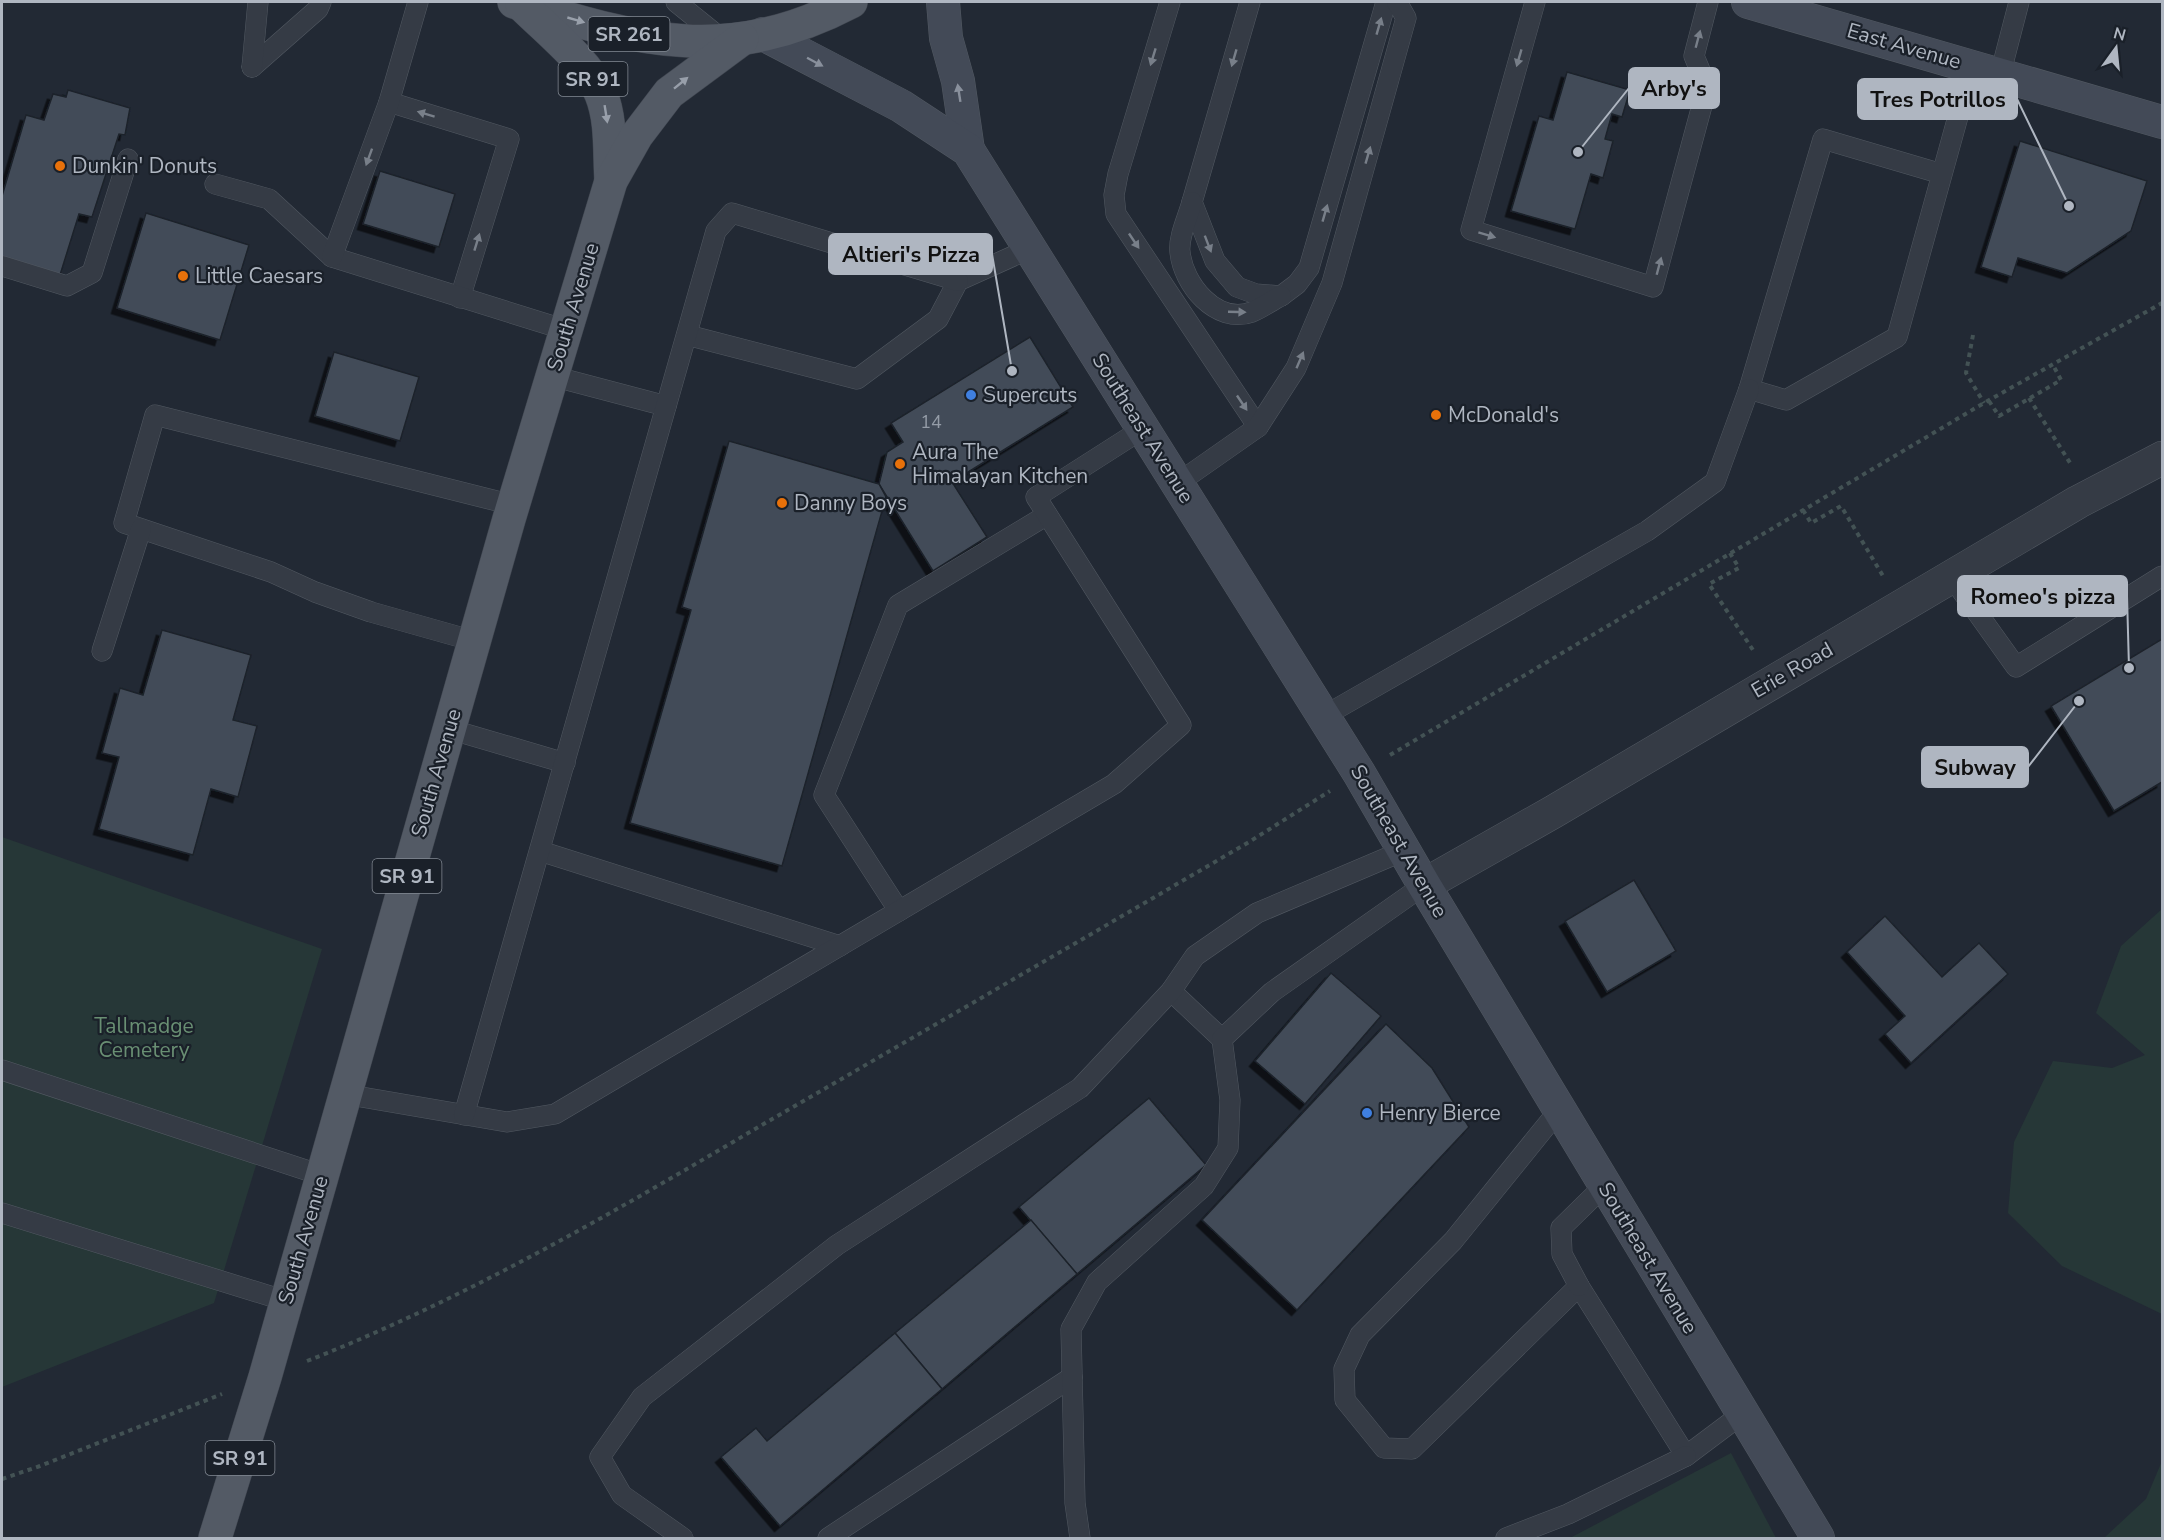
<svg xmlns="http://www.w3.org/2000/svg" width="2164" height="1540" viewBox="0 0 2164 1540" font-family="'Nunito Sans',sans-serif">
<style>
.green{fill:#263737}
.building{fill:#434c58;stroke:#1c222b;stroke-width:1.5;filter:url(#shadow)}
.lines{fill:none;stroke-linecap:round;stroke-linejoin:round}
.lane-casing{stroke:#525962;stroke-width:21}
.street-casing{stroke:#525962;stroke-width:34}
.secondary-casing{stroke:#525962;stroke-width:34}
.primary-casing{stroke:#3e444e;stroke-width:34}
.path{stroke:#435254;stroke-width:4;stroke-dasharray:4.5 4.5;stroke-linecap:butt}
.lane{stroke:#353b45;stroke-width:20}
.street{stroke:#353b45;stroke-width:33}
.secondary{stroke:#434a57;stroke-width:33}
.primary{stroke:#535a65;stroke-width:33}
.oneway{fill:#989faa}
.oneway2{fill:#787f89}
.oneway3{fill:#89909c}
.food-dot{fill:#e8710a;stroke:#1a2029;stroke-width:2}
.shop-dot{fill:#3f7fe0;stroke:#1a2029;stroke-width:2}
.labels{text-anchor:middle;stroke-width:4.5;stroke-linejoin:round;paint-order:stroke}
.number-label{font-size:18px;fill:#949ca7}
.shield{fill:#1a2029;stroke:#828993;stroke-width:1.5}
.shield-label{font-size:20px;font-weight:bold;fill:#afb6c1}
.street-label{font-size:21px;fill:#afb6c1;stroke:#1a2029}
.poi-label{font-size:21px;fill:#afb6c1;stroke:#1a2029;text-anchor:start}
.park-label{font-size:21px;fill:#698f73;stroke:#1a2029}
.leader{fill:none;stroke:#afb6c1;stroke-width:2}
.callout-dot{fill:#afb6c1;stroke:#1a2029;stroke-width:2}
.callout{fill:#afb6c1;stroke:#afb6c1;stroke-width:2}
.callout-label{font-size:22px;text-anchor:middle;font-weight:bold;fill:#111}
</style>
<defs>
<filter id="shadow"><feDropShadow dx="-5.5" dy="5.5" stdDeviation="0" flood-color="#0009"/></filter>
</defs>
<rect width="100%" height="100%" fill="#222934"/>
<g class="green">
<polygon points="2,837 322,949 214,1303 2,1387"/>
<polygon points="2162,909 2162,1314 2062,1266 2008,1213 2014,1142 2053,1061 2112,1068 2145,1055 2096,1013 2121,946"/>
<polygon points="1731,1453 1776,1538 1570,1538"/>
<polygon points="2162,1461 2162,1538 2104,1538 2146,1499"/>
</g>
<g class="building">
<polygon points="1567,72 1630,90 1622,117 1612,114 1605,139 1613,141 1603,178 1591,174 1575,229 1511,211 1539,116 1553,120"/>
<polygon points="68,90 130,108 125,135 119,134 92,217 79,214 60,275 2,258 2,196 26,115 44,120 53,94 66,97"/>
<polygon points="2020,141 2147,181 2131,231 2067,273 2018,258 2012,277 1981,267"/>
<polygon points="380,171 455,194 439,247 363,224"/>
<polygon points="146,213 249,245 220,340 117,308"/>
<polygon points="1030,337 1073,407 952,482 987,537 933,571 879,484 887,452 903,442 891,423"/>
<polygon points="334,352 419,377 400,441 315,416"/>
<polygon points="729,441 879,484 886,497 782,866 630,823 691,610 682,607"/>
<polygon points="162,630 251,655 233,720 257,726 238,797 211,789 193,855 99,829 119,757 102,753 120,688 143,695"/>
<polygon points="2162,639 2162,782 2114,811 2051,706"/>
<polygon points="1634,880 1676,951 1607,992 1565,921"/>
<polygon points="1885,916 1942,977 1979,943 2008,974 1911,1063 1885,1034 1905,1016 1847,952"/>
<polygon points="1331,973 1381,1016 1305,1104 1255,1061"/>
<polygon points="1386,1024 1432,1068 1469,1127 1297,1310 1202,1220"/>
<polygon points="1149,1098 1206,1165 1077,1274 1019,1207"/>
<polygon points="1031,1220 1077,1274 942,1389 895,1333"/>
<polygon points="895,1333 942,1389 780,1526 721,1457 756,1428 767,1441"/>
</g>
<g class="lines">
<g class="lane-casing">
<g id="lane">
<polyline points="676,2 723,40"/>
<polyline points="1170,2 1118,174 1114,195 1116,214 1258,427"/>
<polyline points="1250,2 1192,202 1215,261 1237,287 1256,294 1281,296 1297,284 1309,268 1386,2"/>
<polyline points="1535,2 1471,230 1653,287 1707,87 1694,56 1708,2"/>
<polyline points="252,67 318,9 321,2"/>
<polyline points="252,67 258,2"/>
<polyline points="2000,75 2019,2"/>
<polyline points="389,102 509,139 460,298"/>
<polyline points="1942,174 1823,139 1749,389 1786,400 1897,337 1972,66"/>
<polyline points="215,184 269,199 332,257 566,330"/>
<path d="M1192,202C1188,217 1178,237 1180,252C1183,284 1216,325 1252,312C1262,308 1271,301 1281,296"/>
<polyline points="332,257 389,102 418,2"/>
<polyline points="2,266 67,286 92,273 128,159"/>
<polyline points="687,335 857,379 938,319 958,281 1031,248"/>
<polyline points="552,376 666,406"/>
<polyline points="1178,483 1258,427 1296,368 1332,283 1406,18 1397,2"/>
<polyline points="1951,576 2016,667 2162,576"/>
<polyline points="474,641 371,612 315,592 271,572 124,523 155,415 513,505"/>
<polyline points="102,651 141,529"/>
<polyline points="1324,716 1647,531 1715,482 1749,389"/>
<polyline points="449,729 565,763"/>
<polyline points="540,851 840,946"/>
<polyline points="899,911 824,795 898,605 1047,515"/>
<polyline points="1171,991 1222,1039"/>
<polyline points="2,1070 321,1175"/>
<polyline points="344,1094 507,1122 555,1114 1114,784 1181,725 1036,497 1144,428"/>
<polyline points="1559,1110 1453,1241 1360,1335 1344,1369 1345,1400 1384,1448 1412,1449 1579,1286 1686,1456 1742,1414"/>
<polyline points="464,1115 716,231 732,213 958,281"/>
<polyline points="2,1213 286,1301"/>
<polyline points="1579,1286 1562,1254 1561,1228 1605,1185"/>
<polyline points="683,1538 622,1495 600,1457 642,1397 837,1245 1080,1088 1171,991 1195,956 1257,913 1403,851"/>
<polyline points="828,1538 1072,1377"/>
<polyline points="1080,1538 1075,1503 1071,1329 1097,1282 1204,1186 1228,1148 1230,1100 1222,1039 1272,992 1424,885"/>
<polyline points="1506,1538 1568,1514 1686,1456"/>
</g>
</g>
<g class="street-casing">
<polyline id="street" points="1424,885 1553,812 2078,502 2162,458"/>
</g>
<g class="secondary-casing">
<g id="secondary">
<polyline points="943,2 946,38 958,81 968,150"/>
<polyline points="1748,2 2162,122"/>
<polyline points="763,34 901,106 968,150 1359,773 1424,885 1818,1538"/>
</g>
</g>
<g class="primary-casing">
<g id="primary">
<path d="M514,2C638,41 729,66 851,2"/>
<path d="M522,5C546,29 589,63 601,94C612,121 609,153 611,181"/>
<polyline points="215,1538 265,1377 509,519 611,181 637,135 669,93 742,39"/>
</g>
</g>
<g class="path">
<polyline points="1973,335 1966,373 1984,403"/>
<polyline points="2029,398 2072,466"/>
<polyline points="1989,401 1999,416 2061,380 2053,365"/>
<polyline points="1803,510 1811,523 1841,506 1883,576"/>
<polyline points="1730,553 1739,568 1709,584 1755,653"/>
<polyline points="1390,755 1984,403 2162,303"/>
<path d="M307,1361C468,1298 619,1209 767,1122C928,1029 1088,936 1249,842L1330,791"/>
<polyline points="2,1479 40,1466 222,1394"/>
</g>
<use href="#lane" class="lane"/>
<use href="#street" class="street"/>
<use href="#secondary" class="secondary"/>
<use href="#primary" class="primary"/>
</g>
<defs><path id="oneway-solid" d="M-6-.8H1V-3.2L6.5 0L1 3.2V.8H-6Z" transform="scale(1.5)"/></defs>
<g class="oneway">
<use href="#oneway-solid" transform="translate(576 20) rotate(16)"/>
<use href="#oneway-solid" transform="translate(681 83) rotate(-39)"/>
<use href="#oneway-solid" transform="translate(606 114) rotate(81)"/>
</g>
<g class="oneway2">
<use href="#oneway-solid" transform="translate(1379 26) rotate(-74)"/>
<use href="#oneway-solid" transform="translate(1698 39) rotate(-75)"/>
<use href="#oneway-solid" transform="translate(1153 57) rotate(107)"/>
<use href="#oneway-solid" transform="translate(1234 58) rotate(106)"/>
<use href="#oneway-solid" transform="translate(1519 58) rotate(106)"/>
<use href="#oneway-solid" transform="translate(426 114) rotate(-163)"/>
<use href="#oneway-solid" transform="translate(1368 155) rotate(-74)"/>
<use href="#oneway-solid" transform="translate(369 157) rotate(110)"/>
<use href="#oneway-solid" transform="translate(1325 213) rotate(-74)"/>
<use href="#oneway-solid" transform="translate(1487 235) rotate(17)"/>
<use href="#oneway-solid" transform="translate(1134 241) rotate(56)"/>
<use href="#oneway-solid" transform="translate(477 242) rotate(-73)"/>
<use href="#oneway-solid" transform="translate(1208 244) rotate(69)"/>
<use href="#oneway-solid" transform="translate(1659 266) rotate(-75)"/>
<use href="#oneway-solid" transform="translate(1237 312) rotate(2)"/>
<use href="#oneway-solid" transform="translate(1300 360) rotate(-67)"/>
<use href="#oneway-solid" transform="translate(1242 403) rotate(56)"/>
</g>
<g class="oneway3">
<use href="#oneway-solid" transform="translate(815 62) rotate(28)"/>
<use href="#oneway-solid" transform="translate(959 93) rotate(-99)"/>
</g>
<g class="food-dot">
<circle cx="60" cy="166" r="6"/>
<circle cx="183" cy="276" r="6"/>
<circle cx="1436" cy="415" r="6"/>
<circle cx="900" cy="464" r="6"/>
<circle cx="782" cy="503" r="6"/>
</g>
<g class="shop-dot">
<circle cx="971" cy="395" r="6"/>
<circle cx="1367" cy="1113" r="6"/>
</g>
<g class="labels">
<g class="number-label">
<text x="931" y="428">14</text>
</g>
<g class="shield">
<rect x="588.5" y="17" width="81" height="34" rx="4.5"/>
<rect x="558.5" y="62" width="69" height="34" rx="4.5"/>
<rect x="372.5" y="859" width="69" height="34" rx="4.5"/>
<rect x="205.5" y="1441" width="69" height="34" rx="4.5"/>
</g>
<g class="shield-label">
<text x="629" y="41">SR 261</text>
<text x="593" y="86">SR 91</text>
<text x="407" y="883">SR 91</text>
<text x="240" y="1465">SR 91</text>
</g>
<g class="street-label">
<text transform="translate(1904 46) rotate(16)" y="7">East Avenue</text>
<text transform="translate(573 307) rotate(-73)" y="7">South Avenue</text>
<text transform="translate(1143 428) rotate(58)" y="7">Southeast Avenue</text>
<text transform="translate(1792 670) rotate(-30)" y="7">Erie Road</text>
<text transform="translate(436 773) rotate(-74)" y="7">South Avenue</text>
<text transform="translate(1399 841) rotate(60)" y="7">Southeast Avenue</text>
<text transform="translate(303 1240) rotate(-74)" y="7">South Avenue</text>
<text transform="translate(1648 1258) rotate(59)" y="7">Southeast Avenue</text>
</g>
<g class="poi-label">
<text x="72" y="173">Dunkin' Donuts</text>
<text x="195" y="283">Little Caesars</text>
<text x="983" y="402">Supercuts</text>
<text x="1448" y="422">McDonald's</text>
<text x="912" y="459">Aura The<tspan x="912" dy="24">Himalayan Kitchen</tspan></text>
<text x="794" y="510">Danny Boys</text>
<text x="1379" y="1120">Henry Bierce</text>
</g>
<g class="park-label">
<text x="144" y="1033">Tallmadge<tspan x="144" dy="24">Cemetery</tspan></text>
</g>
</g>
<path class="leader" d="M1578 152L1629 88M2069 206L2017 99M1012 371L992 254M2129 668L2127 596M2079 701L2028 767"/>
<g class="callout-dot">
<circle cx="1578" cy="152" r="6"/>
<circle cx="2069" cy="206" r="6"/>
<circle cx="1012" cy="371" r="6"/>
<circle cx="2129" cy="668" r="6"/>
<circle cx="2079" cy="701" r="6"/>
</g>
<g class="callout">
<rect x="1629" y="68" width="90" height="40" rx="6"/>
<rect x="1858" y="79" width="159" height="40" rx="6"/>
<rect x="829" y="234" width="163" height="40" rx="6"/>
<rect x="1958" y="576" width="169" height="40" rx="6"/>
<rect x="1922" y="747" width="106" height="40" rx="6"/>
</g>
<g class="callout-label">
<text x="1674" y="96">Arby's</text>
<text x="1938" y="107">Tres Potrillos</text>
<text x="911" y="262">Altieri's Pizza</text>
<text x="2043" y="604">Romeo's pizza</text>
<text x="1975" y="775">Subway</text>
</g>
<rect width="2164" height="1540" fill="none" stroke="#afb6c1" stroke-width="6"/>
<g transform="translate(2116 48) rotate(15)" stroke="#1a2029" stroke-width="4.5" paint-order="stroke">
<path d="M0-4.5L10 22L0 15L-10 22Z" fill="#afb6c1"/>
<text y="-9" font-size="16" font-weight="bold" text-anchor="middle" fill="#afb6c1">N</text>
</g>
</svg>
